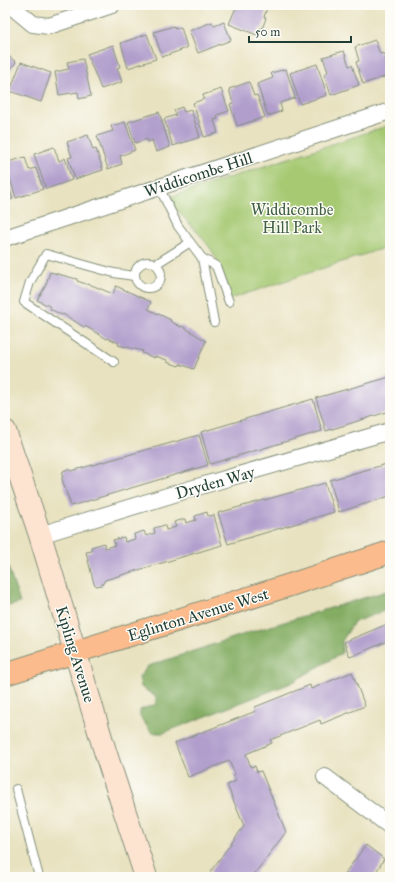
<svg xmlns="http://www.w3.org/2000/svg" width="395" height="882" viewBox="0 0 395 882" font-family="'IM FELL Great Primer',serif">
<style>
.green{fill:#a6c972;stroke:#628353}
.forest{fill:#84ad64;stroke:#52754c}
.building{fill:#b19ecc}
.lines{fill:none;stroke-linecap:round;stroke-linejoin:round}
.service-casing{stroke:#84907a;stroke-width:10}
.minor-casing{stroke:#84907a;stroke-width:18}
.secondary-casing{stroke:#84907a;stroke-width:24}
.primary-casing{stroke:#84907a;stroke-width:24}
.service{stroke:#fff;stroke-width:8}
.minor{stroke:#fff;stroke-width:16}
.secondary{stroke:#fde4d1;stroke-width:22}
.primary{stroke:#fbbb8c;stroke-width:22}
.labels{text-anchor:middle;stroke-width:3;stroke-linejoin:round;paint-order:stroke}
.street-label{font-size:16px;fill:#1f3d34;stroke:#fdfcf7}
.park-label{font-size:16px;fill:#416044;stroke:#fdfcf7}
</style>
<rect width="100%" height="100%" fill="#fdfcf7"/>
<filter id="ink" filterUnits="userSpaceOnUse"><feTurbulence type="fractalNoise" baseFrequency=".025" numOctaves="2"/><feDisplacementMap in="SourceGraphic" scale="8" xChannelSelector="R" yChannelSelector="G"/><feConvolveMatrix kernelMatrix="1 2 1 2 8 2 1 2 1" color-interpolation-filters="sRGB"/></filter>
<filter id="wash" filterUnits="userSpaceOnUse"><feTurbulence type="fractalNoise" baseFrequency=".012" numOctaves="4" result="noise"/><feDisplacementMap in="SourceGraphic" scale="16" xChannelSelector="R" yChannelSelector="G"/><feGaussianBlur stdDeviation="0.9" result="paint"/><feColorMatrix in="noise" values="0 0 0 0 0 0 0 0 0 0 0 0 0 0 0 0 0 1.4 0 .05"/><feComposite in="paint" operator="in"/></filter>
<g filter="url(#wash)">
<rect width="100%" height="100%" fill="#e8e2c0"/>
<path class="green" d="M390,125V246L230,299C224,280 220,261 208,245C196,228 179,215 167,198Z"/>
<g class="forest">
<polygon points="5,558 20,603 5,607"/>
<polygon points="390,590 390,609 354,622 342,641 342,653 291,683 163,733 152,733 140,717 140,710 156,704 156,697 141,687 139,677 148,666 251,632"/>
</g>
<g id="blocks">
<g class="building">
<polygon points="237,5 268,5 264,17 266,18 262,29 260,28 257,35 229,24"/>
<polygon points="212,22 214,26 224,22 231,40 198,53 189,31"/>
<polygon points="174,26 175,29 181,27 187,48 162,57 154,32"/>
<polygon points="147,34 156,59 128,68 121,43"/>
<polygon points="375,40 380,54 384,53 390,75 363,84 356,62 359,61 355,47"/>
<polygon points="113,45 120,67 117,68 122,82 101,89 87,54"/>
<polygon points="344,51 349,66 352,65 359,85 331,95 324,74 328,72 323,57"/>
<polygon points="5,53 16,62 5,77"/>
<polygon points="83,59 91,96 79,99 78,92 59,95 55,72 69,69 67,62"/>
<polygon points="21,62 51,73 41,102 10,91"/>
<polygon points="317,64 327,95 300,104 290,73"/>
<polygon points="286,69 295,98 280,103 282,111 268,116 257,84 273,78 271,73"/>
<polygon points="249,82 254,96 257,95 265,117 237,126 230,104 233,103 229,89"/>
<polygon points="221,89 229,111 217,115 218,119 214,120 218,133 204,137 193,103 204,99 203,95"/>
<polygon points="182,107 184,112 191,110 200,137 173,146 164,119 176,115 174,110"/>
<polygon points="159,112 170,147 156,152 152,140 148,142 147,139 135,143 128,122"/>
<polygon points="125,122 135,150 120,156 122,164 108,169 97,136 113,131 111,126"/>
<polygon points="88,135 93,150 96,149 103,170 75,179 68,158 72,157 67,142"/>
<polygon points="54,147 59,161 65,158 72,180 46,189 34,154"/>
<polygon points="25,157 29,170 36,168 43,189 16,198 5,163"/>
<polygon points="5,176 13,199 5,202"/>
<polygon points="50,272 77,279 77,281 89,285 89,284 113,294 116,286 151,302 148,309 171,320 170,321 181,327 182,326 206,341 194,369 180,364 179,366 167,362 167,360 155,356 155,358 142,353 143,351 118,345 119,343 108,338 107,339 85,326 84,327 63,314 62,315 50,309 51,307 37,300 45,287"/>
<polygon points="390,377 390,411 326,431 316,398"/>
<polygon points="313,399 322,431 210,464 201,432"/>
<polygon points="199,435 208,465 71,506 62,479 63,471 68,469 71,471"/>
<polygon points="390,463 390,496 339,512 330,480"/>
<polygon points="325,483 334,512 228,544 218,513"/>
<polygon points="207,512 208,516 214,515 222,545 105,580 102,585 97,586 94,584 86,552 92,551 91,547 104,543 105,548 115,545 113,540 124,537 125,542 135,539 134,534 144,531 146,536 155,533 154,528 165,525 166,530 176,527 174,522 185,519 186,523 196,520 195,516"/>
<polygon points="390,623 390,640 350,657 344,642"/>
<polygon points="352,672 365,706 321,724 320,720 270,740 272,743 246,754 251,767 255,766 257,772 261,771 286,832 252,877 216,877 210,872 244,826 227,785 236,781 233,775 235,774 229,761 188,777 175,743 256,711 255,707 310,685 311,689"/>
<polygon points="366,845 384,859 373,877 351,877 345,873"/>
</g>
</g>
</g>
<g filter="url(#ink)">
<use href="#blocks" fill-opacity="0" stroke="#84907a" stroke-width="1"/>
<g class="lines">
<g class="service-casing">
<g id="service">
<polyline points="159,187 178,226 202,258 214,322"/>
<polyline points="202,258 216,266 229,302"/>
<circle cx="148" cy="275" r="13"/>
<polyline points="156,264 189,243"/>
<polyline points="114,362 24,302 30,282 46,254 114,273 134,276"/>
<polyline points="16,789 39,877"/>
</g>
</g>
<g class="minor-casing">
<g id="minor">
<polyline points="14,5 15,9 33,24 49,26 112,5"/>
<polyline points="5,238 390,111"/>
<polyline points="40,535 187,490 390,431"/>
<polyline points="325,777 390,826"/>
</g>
</g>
<g class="secondary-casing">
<polyline id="secondary" points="5,431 40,535 105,751 146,877"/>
</g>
<g class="primary-casing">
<polyline id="primary" points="5,674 290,585 390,552"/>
</g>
<use href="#service" class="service"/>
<use href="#minor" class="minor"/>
<use href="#secondary" class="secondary"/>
<use href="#primary" class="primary"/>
</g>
</g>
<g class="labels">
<g class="street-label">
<text transform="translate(198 174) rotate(-18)" y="6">Widdicombe Hill</text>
<text transform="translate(215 482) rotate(-16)" y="6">Dryden Way</text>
<text transform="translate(198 614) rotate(-17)" y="6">Eglinton Avenue West</text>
<text transform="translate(76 654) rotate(73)" y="6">Kipling Avenue</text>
</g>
<g class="park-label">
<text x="292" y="215">Widdicombe<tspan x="292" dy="18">Hill Park</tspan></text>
</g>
</g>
<rect width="395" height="882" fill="none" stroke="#fdfcf7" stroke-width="20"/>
<path d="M249 36v6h102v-6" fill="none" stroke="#1f3d34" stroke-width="2"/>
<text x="255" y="36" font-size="12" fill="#1f3d34" stroke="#fdfcf7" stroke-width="3" paint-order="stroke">50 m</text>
</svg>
